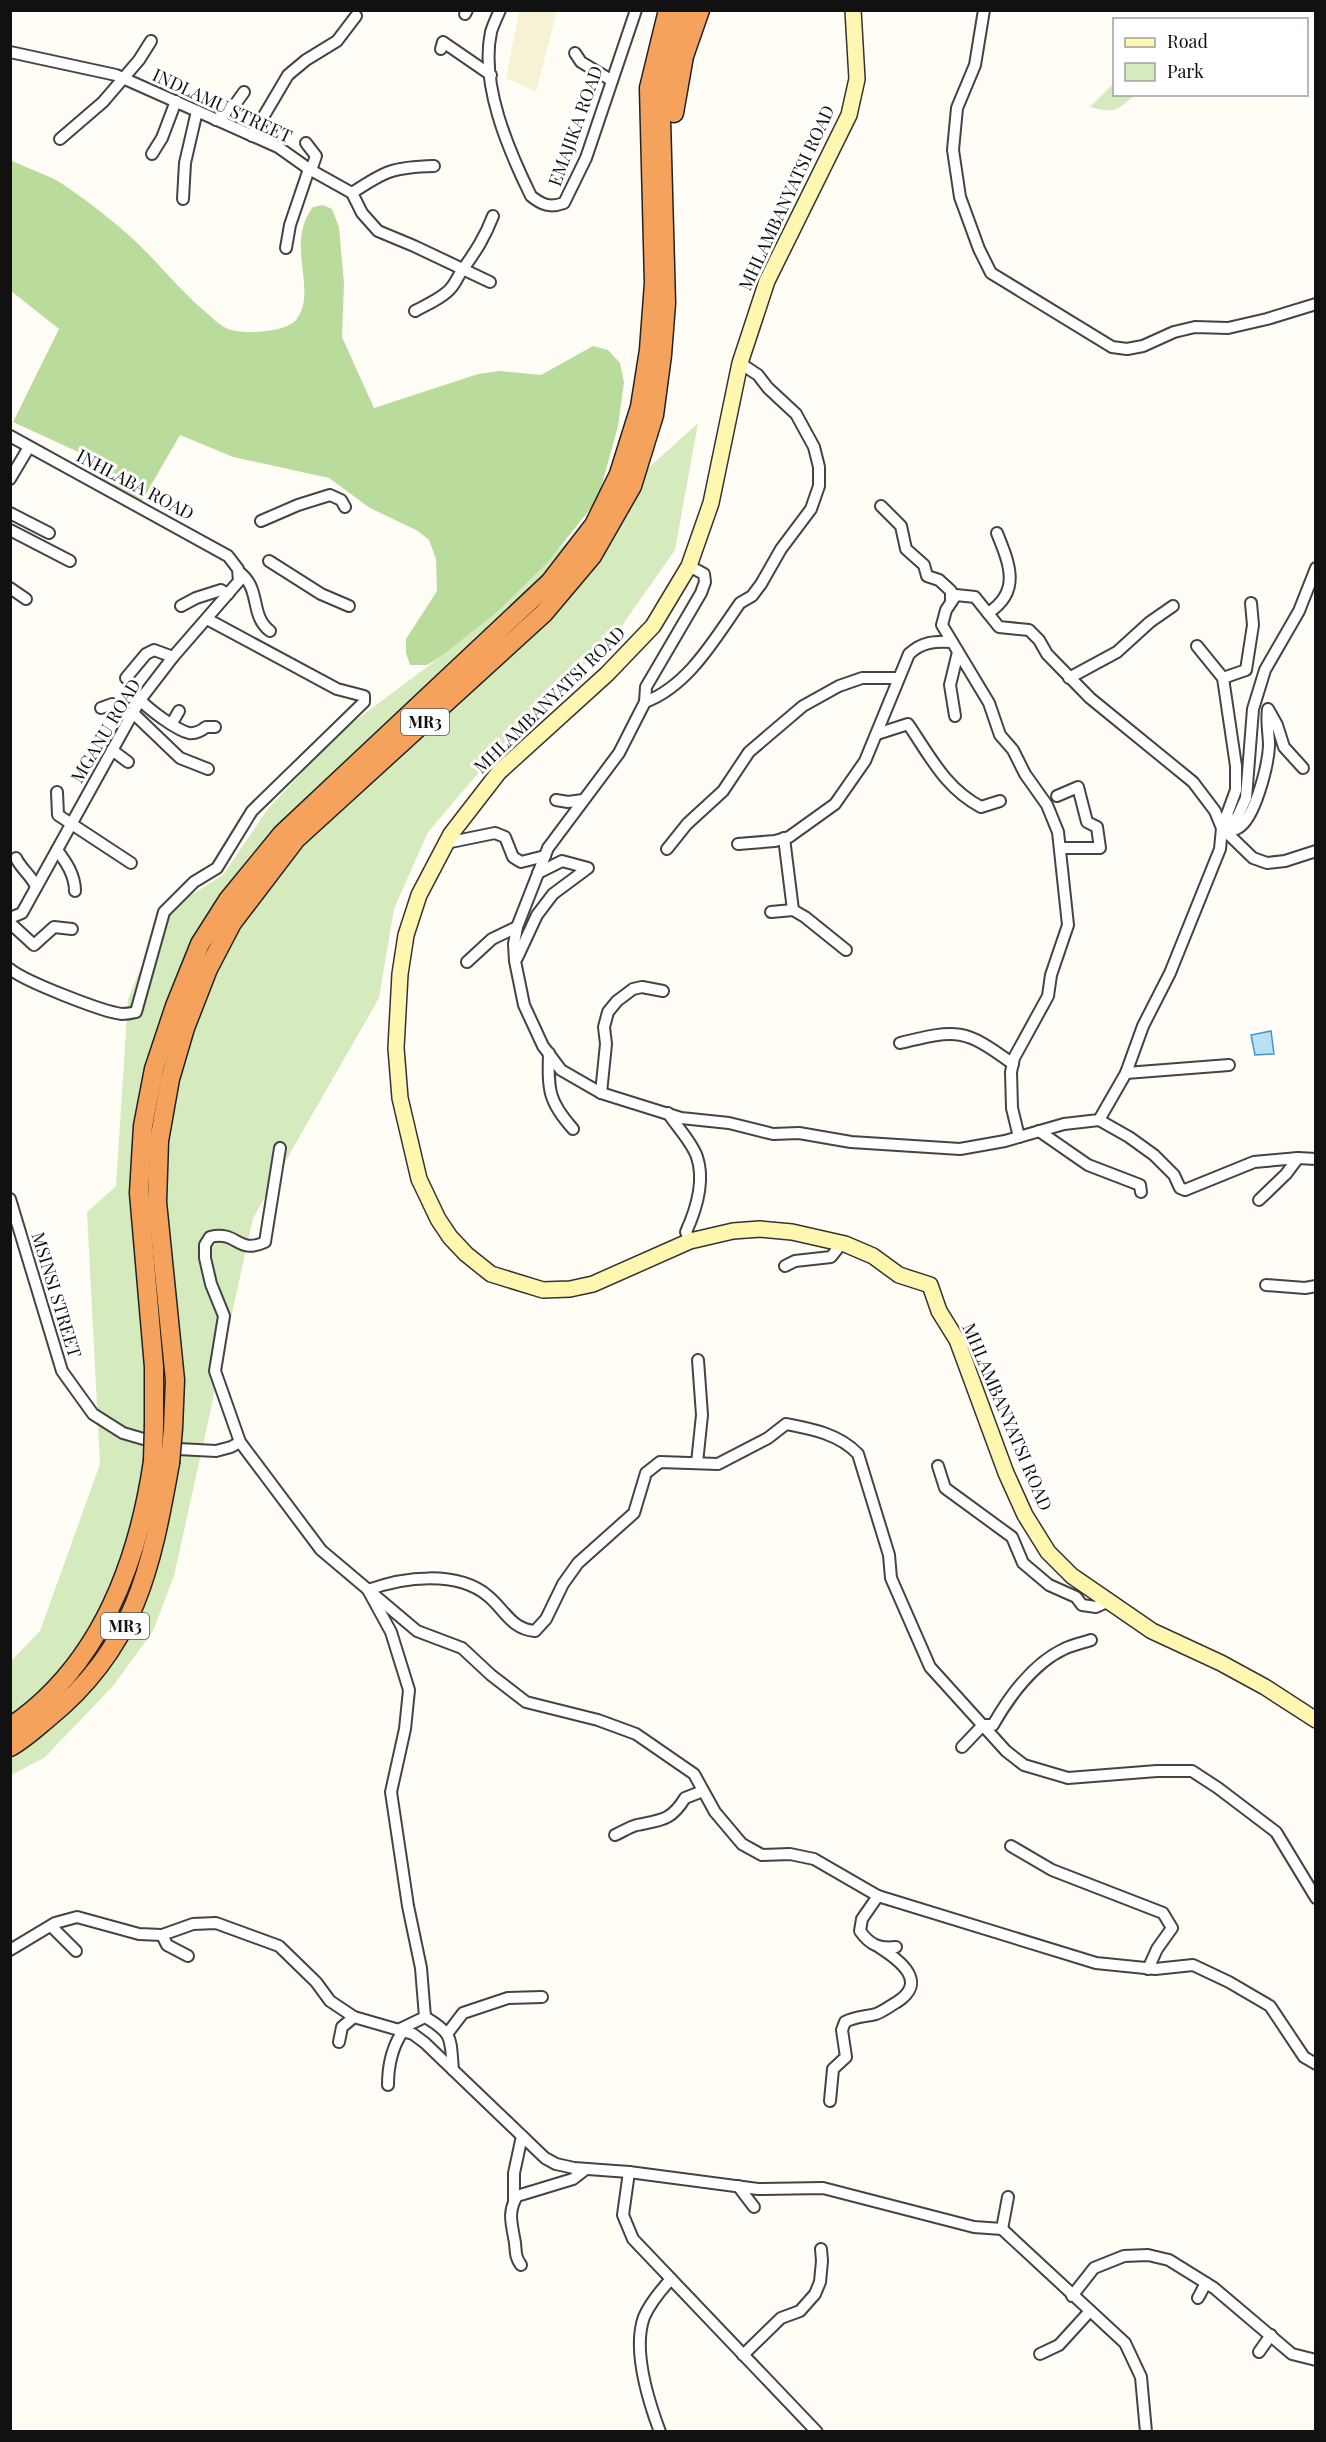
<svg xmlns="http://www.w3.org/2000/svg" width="1326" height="2442" viewBox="0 0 1326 2442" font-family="'Playfair Display',serif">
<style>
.farmland{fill:#f6f3d4}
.green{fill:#d5ebbd}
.forest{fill:#b9dc9c}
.water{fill:#b9e0f7;stroke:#3f96cf;stroke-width:1.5}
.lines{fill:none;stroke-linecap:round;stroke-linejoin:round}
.street-casing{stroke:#444;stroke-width:14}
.secondary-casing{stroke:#333;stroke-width:18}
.highway-casing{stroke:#222;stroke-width:21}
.street{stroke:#fff;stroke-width:10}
.secondary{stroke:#fff6b0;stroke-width:15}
.highway{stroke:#f5a25d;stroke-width:18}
.highway-bridge-casing{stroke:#222;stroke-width:21;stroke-linecap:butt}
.highway-bridge{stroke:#f5a25d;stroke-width:18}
.labels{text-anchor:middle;stroke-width:6;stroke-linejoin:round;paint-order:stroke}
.shield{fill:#fff;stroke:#585858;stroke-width:1.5}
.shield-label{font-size:16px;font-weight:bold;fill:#111}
.street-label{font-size:18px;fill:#111;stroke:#fff}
</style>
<rect width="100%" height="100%" fill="#fffdf5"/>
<polygon class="farmland" points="519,11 557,11 536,92 506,78"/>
<g class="green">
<path d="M1114,83V94L1134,95C1117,112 1113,113 1090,107Z"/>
<polygon points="698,423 675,550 616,634 511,735 428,832 394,909 379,998 253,1218 174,1576 153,1631 113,1686 44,1758 11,1775 11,1661 40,1631 100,1464 87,1212 116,1186 128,999 164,912 223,875 267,810 339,733 440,657"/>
</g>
<path class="forest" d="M10,160C27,168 46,174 61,183C84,198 112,220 133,239C159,263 180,291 208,314C213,318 219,325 226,328C240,335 285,333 296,320C319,291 284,244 313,207L323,205L332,209L339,227L344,284L342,337L374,408L478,374L500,371L541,375L593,346L608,350L620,363L624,382L618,426L598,499L548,562L496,613L440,657L427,665H410L406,653V639L437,591L436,559L429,540L418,531L370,508L329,478L233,457L180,435L139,506L100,481L109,466L13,422L59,329L11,291Z"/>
<polygon class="water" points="1271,1031 1274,1054 1255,1055 1251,1035"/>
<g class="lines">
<g class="street-casing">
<g id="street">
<path d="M500,10C497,17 493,25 491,32C480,84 508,149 531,196C542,205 550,208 564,203L586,158L636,10"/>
<polyline points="984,10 975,65 957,108 953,150 960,197 979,249 991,273 1112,347 1127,349 1143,346 1174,332 1195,327 1228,328 1267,319 1316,304"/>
<polyline points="465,14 467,10"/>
<polyline points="441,49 443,42 491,75"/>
<polyline points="10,52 116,75 278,147 309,169 352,193 362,213 378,231 414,246 490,282"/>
<polyline points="575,53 581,62 611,80"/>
<polyline points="216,120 231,110 244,92"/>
<polyline points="252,136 288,75 306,60 337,41 356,16"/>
<polyline points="60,139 103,102 139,60 151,41"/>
<polyline points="306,143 316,156 311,170"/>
<polyline points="152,154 162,138 176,101"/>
<path d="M352,193C385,171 393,167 434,166"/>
<polyline points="183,199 185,163 197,111"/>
<polyline points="286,248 290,225 309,169"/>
<path d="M415,311C426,305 438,300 447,292C455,286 457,277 463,269C476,251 485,237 493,216"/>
<polyline points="10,436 228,556 238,569 239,581 173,657 140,700 22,913 10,918"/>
<polyline points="10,479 29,447"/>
<polyline points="881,506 901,526 906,549 924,565 927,576 939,580 951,591 951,602"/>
<polyline points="10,513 49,533"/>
<polyline points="261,521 298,505 330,495 341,500 345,507"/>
<polyline points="10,530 70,561"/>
<polyline points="269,561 321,594 349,606"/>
<polyline points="689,566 704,574 705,582 701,593 646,687 645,702 619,753 548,848 517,927 514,944 515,961 524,1005 543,1046 561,1070 601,1093 681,1118 729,1123 773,1134 799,1133 851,1142 960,1149 1005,1141 1064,1124 1099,1120 1126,1073 1143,1026 1170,973 1220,849 1222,828 1236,790 1236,766 1223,678 1197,646"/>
<path d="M239,572C262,589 249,615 270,631"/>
<polyline points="10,588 26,599"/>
<polyline points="181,606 196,598 221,590 228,594"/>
<path d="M988,613C1021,592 1010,565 997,533"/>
<polyline points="126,678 146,654 154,650 173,657"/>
<polyline points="1069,678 1117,652 1150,622 1173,606"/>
<polyline points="1223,678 1246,670 1253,625 1251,603"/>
<path d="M140,700C150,710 176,730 189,733C196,734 201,731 206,727H215"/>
<path d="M645,702C688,686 714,640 740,603L752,596L761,584L781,549L811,509L819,486V467L814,447L796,414L768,388L758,375L740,363"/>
<polyline points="101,708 112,704 131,717"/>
<polyline points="133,713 180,758 208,769"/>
<polyline points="955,716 950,685 958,652"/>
<polyline points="172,723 179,711"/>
<path d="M877,734L908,724C930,756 945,788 981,807L1000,801"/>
<polyline points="112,750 128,762"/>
<polyline points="57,792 58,815 131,863"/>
<polyline points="1057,796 1078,787 1087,822 1097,827 1100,848 1060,848"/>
<polyline points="556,800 568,802 583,800"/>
<polyline points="1222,828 1230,825 1238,816 1246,798 1253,709 1265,670 1299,611 1316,568"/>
<path d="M1225,829C1230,830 1234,831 1238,828C1255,819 1268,765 1269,746C1269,733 1266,722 1268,709L1277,725L1284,747L1303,768"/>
<polyline points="784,838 793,910"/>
<polyline points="446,843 495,833 505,837 513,857 521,862 545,856"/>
<path d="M738,844L775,841L789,837L835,804L865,761L909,654C922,642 934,641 952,642"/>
<polyline points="667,849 687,824 723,791 749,752 803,706 839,686 862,678 898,678"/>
<path d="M57,850C66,862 75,875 75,891"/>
<path d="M16,858C21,869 32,876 36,887"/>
<polyline points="771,912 793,910 805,917 846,950"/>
<polyline points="10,923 34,945 54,927 72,929"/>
<polyline points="517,958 537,915 553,894 588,868 562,861 538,873"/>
<polyline points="467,962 492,939 517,927"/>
<path d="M10,969C24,981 103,1012 122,1014C126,1014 132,1013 136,1012L164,912L194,882L217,868L252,811L364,702V696L337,689L207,619"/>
<path d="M900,1043C958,1029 964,1028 1013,1064"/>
<path d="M549,1053C548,1090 548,1101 573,1129"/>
<polyline points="1126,1073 1229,1065"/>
<polyline points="601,1093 606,1044 604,1027 608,1012 617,1001 633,989 642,987 663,991"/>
<path d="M668,1113C677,1127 692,1142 697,1157C705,1181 696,1210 686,1232L690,1241"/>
<polyline points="1099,1120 1129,1137 1154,1155 1174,1175 1180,1188 1185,1190 1254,1162 1298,1158 1316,1159"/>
<polyline points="1039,1131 1088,1165 1140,1185 1141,1192"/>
<polyline points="1019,1137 1012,1108 1011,1072 1014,1058 1048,996 1051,975 1068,925 1058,832 1047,805 1025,774 1013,750 1000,735 989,703 942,625 946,610 956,595 975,597 999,627 1029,630 1039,640 1047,654 1090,698 1193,782 1215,811 1222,828 1253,858 1267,863 1285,861 1316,851"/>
<path d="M280,1148L265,1242C237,1255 238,1230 210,1237L205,1245V1258L211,1284L224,1316L215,1371L240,1442L321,1550L417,1631L462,1648L491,1675L526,1702L598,1720L636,1734L694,1774L715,1812L742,1844L762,1855L790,1854L814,1859L878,1896L1096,1963L1155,1969L1193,1965L1229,1982L1270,2006L1304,2057L1316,2064"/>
<polyline points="10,1199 62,1371 93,1414 123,1433 178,1449 216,1451 231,1447 240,1442"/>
<polyline points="1259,1200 1286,1174 1298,1158"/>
<polyline points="785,1266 795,1261 831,1257 842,1243"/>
<polyline points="1266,1285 1305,1288 1316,1286"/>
<polyline points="697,1463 702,1415 698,1360"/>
<polyline points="938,1466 945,1488 1012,1537 1023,1563 1049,1585 1076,1597 1082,1605 1096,1607 1107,1602"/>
<path d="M962,1747L983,1725H993C1009,1697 1034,1663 1064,1649C1072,1645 1082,1643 1091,1640"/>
<path d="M615,1835C622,1832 629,1827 637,1825C661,1820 671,1821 685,1798L703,1791"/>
<polyline points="1011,1846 1052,1870 1163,1913 1172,1928 1157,1949 1148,1969"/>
<path d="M878,1896L862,1919L860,1931C870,1945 879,1949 896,1947"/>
<polyline points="51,1926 76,1951"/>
<polyline points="162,1935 167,1945 188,1956"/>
<polyline points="10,1950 55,1923 77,1917 139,1934 162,1935 193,1924 216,1923 279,1946 316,1982 330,2001 354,2017 413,2034 425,2043 545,2158 556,2164 574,2168 629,2172 758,2189 823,2188 974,2227 1002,2229 1125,2343 1141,2377 1146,2432"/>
<path d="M425,2017C454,2034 450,2038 453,2070"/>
<path d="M398,2030L425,2017L421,1968L408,1906L391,1792L405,1729L409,1690L391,1632L368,1590C403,1577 457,1570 488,1596C505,1610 511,1629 535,1631L546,1619L563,1584L578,1563L634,1513L646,1473L660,1462L718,1464L768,1438L786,1424C812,1429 839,1434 858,1454L889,1555L891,1578L930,1667L1006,1751L1024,1765L1068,1778L1157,1771H1192L1218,1788L1276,1832L1316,1898"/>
<polyline points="447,2034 463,2013 508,1998 542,1997"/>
<polyline points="339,2042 342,2027 354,2017"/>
<path d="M388,2085C388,2066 392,2047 403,2031"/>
<path d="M830,2101L833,2069L846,2057L842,2030L845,2022C856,2016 865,2017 876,2014C884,2011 890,2006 897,2002C928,1982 901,1961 879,1947"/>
<polyline points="629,2172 623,2215 633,2239 817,2432"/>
<polyline points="738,2186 754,2207"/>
<polyline points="514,2200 514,2173 522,2136"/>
<polyline points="1002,2229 1008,2197"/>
<path d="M521,2265C515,2257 516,2252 515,2243C512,2224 507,2213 517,2196L573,2179L586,2169"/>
<polyline points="1072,2296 1094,2268 1124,2256 1148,2255 1169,2260 1214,2288 1292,2354 1316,2360"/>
<polyline points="1198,2298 1206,2283"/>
<polyline points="1259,2352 1271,2335"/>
<polyline points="1040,2354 1059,2345 1090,2311"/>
<polyline points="743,2355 781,2318 800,2311 815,2294 820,2282 822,2261 821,2249"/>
<path d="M660,2432C648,2400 632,2350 644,2317C650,2303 661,2290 671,2279"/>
</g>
</g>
<g class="secondary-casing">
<polyline id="secondary" points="853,10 857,79 849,115 767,281 740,363 711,503 689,566 653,626 607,674 499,772 451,834 419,895 406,935 400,974 396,1048 400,1098 419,1179 438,1219 450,1237 466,1254 491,1274 543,1290 570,1289 593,1284 690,1241 733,1231 760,1229 792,1232 845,1244 873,1256 899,1275 930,1285 939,1311 957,1340 1006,1473 1025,1515 1048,1552 1072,1576 1152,1631 1221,1663 1265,1687 1316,1720"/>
</g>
<g class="highway-casing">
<g id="highway">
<polyline points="674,113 684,56 700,10"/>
<polyline points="154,1425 154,1367 139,1193 143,1126 154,1069 175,1006 200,944 228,900 282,834 550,582 594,525 619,474 640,407 649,350 654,283 649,88 668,10"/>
<polyline points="173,1428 175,1380 157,1202 159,1141 170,1079 185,1028 208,969 232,923 296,839 544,613 592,556 632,486 654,415 662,355 666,303 661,119 670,51 682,10"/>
<path d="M10,1727C99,1667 138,1563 153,1461"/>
<path d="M10,1747C23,1740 35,1729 47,1719C135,1648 151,1570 170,1463"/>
</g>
</g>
<use href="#street" class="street"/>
<use href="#secondary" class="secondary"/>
<use href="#highway" class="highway"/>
<g class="highway-bridge-casing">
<g id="highway-bridge">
<polyline points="153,1461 154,1425"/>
<polyline points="170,1463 173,1428"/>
</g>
</g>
<use href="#highway-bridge" class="highway-bridge"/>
</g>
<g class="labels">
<g class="shield">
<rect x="401" y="709" width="48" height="26" rx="4.5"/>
<rect x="101" y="1613" width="48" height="26" rx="4.5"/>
</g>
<g class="shield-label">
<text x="425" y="728">MR3</text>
<text x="125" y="1632">MR3</text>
</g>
<g class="street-label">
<text transform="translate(222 106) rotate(25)" y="6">INDLAMU STREET</text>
<text transform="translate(576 126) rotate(-70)" y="6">EMAJIKA ROAD</text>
<text transform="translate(787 198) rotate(-65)" y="6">MHLAMBANYATSI ROAD</text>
<text transform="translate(135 485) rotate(28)" y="6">INHLABA ROAD</text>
<text transform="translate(550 700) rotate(-44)" y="6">MHLAMBANYATSI ROAD</text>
<text transform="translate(106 731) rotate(-59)" y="6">MGANU ROAD</text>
<text transform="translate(56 1295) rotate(73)" y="6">MSINSI STREET</text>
<text transform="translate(1007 1417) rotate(67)" y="6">MHLAMBANYATSI ROAD</text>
</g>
</g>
<rect width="1326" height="2442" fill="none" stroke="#111111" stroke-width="24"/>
<rect x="1113" y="18" width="195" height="78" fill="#ffffff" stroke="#a0a0a0" stroke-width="1.5"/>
<rect x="1125" y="38" width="30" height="9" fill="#fff6b0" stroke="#a0a0a0" stroke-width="1.5"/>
<text x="1167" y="48" font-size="18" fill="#111111">Road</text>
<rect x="1125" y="63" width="30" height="18" fill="#d5ebbd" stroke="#a0a0a0" stroke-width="1.5"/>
<text x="1167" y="78" font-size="18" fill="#111111">Park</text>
</svg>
